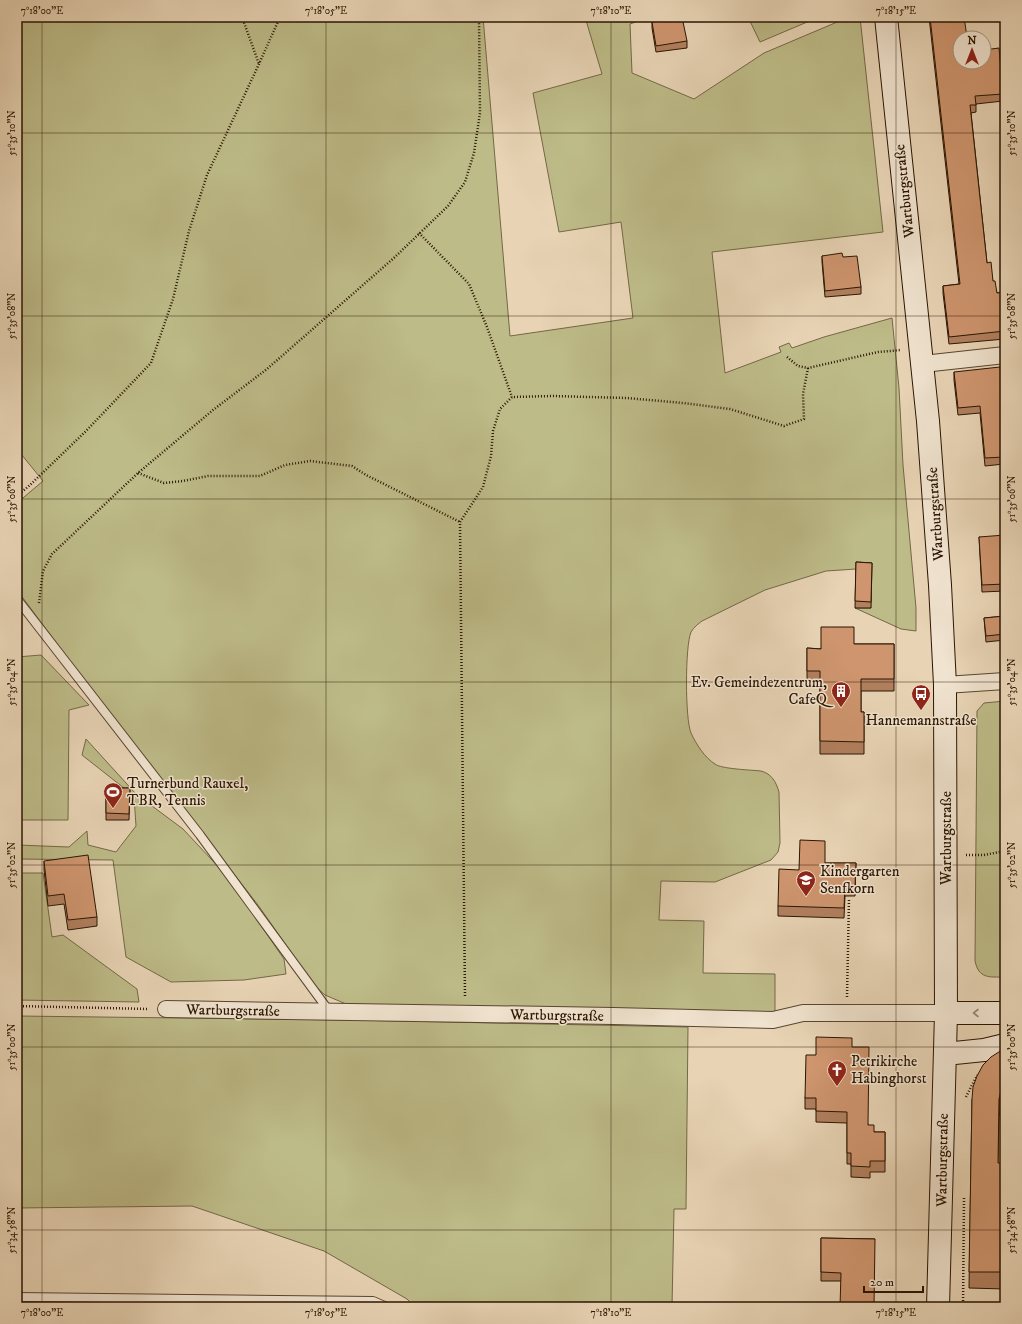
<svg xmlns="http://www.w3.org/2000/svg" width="1022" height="1324" viewBox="0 0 1022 1324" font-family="'IM FELL DW Pica',serif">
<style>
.green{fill:#bdbb88;stroke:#746846}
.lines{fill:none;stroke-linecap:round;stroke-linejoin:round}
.lane-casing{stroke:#5a4530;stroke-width:10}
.street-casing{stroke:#5a4530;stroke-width:18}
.secondary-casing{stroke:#2b1503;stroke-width:24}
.path{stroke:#2b1503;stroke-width:2.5;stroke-dasharray:1 2;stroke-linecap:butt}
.lane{stroke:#f0e3cf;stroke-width:8}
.street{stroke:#f0e3cf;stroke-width:16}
.secondary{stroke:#f0e3cf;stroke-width:22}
.wall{fill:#b1805f;stroke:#2b1503}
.shaded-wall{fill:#90684d;stroke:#2b1503}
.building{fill:#ce956e;stroke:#2b1503}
.oneway{stroke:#978673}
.ticks{fill:none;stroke:#2b1503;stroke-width:1;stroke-opacity:0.45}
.labels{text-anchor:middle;stroke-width:3;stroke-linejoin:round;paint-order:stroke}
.street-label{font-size:15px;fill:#2b1503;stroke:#f0e3cf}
.poi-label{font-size:15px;fill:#2b1503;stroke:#f0e3cf;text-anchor:start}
.neatline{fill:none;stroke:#2b1503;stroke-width:1.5}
.ticks-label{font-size:10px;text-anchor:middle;fill:#2b1503}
</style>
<rect width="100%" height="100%" fill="#e8d4b5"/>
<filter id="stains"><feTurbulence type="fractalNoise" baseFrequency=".005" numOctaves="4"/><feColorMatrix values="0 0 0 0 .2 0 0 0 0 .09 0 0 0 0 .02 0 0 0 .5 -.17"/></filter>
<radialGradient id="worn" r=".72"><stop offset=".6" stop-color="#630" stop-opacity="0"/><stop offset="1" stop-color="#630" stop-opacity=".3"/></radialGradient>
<g class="green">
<path d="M17,17H483L510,336L633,318L621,222L559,232L533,93L602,74L585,17H649L630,24L632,73L694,99L764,53L849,17H860L883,232L712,252L725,373L781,352L779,347L789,343L792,348L824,337L892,318L899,388L903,465L916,608V631L901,629L855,608H871L856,569L826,571L765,590L702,621C698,624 694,627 691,632C685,646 685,719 691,733C696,744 705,758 715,764C721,769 752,770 761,771C772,774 776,782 779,792L780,843L778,852L771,860L715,882L661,881L659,920L704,921L703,973L775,974V1016L346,1004L325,995L314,985L258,905L105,708L17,590V503L43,481L17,449Z"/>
<polygon points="748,17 819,17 760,42"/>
<polygon points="41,655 89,705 69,710 68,820 17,820 17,657"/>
<path d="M1005,701V977C989,977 979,979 975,961L977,711L984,703Z"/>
<polygon points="86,739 136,794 183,829 226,875 284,959 286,974 244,980 171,982 126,957 113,860 17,859 17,845 69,847 87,831 88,845 116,852 136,826 134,796 82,755"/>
<polygon points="17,873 43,873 52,937 63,935 137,989 139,1002 17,1000"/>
<polygon points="17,1016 349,1020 688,1027 686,1209 674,1209 672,1307 415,1307 407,1299 324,1251 192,1206 17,1208"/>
</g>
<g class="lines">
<g class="lane-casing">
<g id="lane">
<polyline points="17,599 200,835 329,1011"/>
<polyline points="17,1297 373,1301 387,1307"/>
</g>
</g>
<g class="street-casing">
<g id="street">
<polyline points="923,364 1005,355"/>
<polyline points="945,685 1005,681"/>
<polyline points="166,1009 613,1016 773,1020 803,1013 946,1013"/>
</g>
</g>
<g class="secondary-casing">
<g id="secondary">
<polyline points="886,17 928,421 940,585 945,685 946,1013 938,1307"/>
<polyline points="946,1013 1005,1013"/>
<polyline points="945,1054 984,1050 1005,1045"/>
</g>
</g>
<g class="path">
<polyline points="242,17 259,64"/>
<polyline points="419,233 469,284 487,327 512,397"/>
<polyline points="787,357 798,366 808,368 878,352 901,350"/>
<polyline points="138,473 164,483 183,481 208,476 260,476 285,465 310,461 352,466 366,475 460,522"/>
<polyline points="17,496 30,485 86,431 151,363 173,299 189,231 207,175 259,64 280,17"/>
<polyline points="39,603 43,571 52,554 138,473 213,410 267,369 395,257 448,206 465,182 474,153 480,113 479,17"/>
<polyline points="966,855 984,855 1005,851"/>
<polyline points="465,996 460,522 483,487 491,456 493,431 500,409 512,397 553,396 627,398 683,403 730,409 784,426 804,419 803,394 808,368"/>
<polyline points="847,997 849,900"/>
<polyline points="17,1006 149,1009"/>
<polyline points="966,1097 975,1079 978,1075"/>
<polyline points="963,1307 964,1198"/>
</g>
<use href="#lane" class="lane"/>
<use href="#street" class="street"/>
<use href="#secondary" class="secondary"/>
</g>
<g class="wall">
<polygon points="929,17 964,17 960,38 1003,94 1003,101 976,104 976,112 971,113 987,263 997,293 1005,292 1005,339 949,344 943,293 943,286 959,284"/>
<polygon points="652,22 687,41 687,48 656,52 652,28"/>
<polygon points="822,256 843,257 861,287 861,294 825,297 822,262"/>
<polygon points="954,372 1004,399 1005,399 1005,474 1004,464 985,466 980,413 958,415 954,380"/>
<polygon points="979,537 1005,542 1005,591 982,592"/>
<polygon points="856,562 872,563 871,608 855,608"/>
<polygon points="1005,616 1005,640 986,642 984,618"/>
<polygon points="854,644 894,644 894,691 861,691 861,712 864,712 864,754 820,754 820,684 807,684 807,648 821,649"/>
<polygon points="106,788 130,788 129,820 106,820"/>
<polygon points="44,861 97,917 97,926 68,930 64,904 48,906 44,870"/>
<polygon points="825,863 856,863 855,896 845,896 844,918 778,916 778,906 799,870"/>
<polygon points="852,1047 868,1125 874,1132 885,1132 885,1172 870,1172 870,1178 851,1177 851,1164 847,1164 847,1123 816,1122 816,1109 805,1109 805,1098 816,1055"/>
<polygon points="972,1099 1002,1104 999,1116 998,1163 1003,1185 1005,1186 1005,1289 969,1288"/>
<polygon points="821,1238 875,1239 841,1281 821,1281"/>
</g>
<polygon class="shaded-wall" points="1005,1082 1005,1099 1002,1104 999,1116 999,1099 1002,1087"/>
<g class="building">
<polygon points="679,17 682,17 687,41 656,46 652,22"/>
<polygon points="930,17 964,17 967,37 971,37 971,38 960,38 960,62 984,62 984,50 999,48 1003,94 975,96 976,105 970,105 987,263 991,262 993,281 995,281 997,293 1005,292 1005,331 949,337 943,286 960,284"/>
<polygon points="842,253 843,257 857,256 861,287 825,291 822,256"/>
<polygon points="1000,367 1004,399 1005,399 1005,466 1004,457 985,458 980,406 958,408 954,372"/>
<polygon points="1005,535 1005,584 982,585 979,537"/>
<polygon points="856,562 872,563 871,602 855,601"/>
<polygon points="1005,616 1005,634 986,636 984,618"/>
<polygon points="821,627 854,627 854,644 894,644 894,679 861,679 861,712 864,712 864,742 820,741 820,671 807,671 807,648 821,649"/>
<polygon points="106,788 130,788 129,814 106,813"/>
<polygon points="800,840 825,841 825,863 856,863 855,886 845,886 844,908 778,906 779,869 799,870"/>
<polygon points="88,855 97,917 68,920 64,894 48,896 44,861"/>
<polygon points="816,1037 852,1038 852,1047 869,1047 868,1125 874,1125 874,1132 885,1132 885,1161 870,1161 870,1167 851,1166 851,1153 847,1153 847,1112 816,1111 816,1098 805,1098 806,1055 816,1055"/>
<polygon points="1005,1049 1005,1082 1002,1087 999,1099 998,1163 1003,1163 1003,1185 1005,1186 1005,1272 969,1272 972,1099 973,1087 977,1076 983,1065 991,1057 1002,1050"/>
<polygon points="821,1238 875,1239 874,1307 840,1307 841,1273 821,1272"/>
</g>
<defs><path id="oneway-chevron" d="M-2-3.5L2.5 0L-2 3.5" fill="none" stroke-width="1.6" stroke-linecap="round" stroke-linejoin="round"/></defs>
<use class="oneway" href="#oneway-chevron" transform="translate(976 1013) rotate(180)"/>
<path class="ticks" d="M42,17V1307M326,17V1307M611,17V1307M896,17V1307M17,133H1005M17,316H1005M17,499H1005M17,682H1005M17,865H1005M17,1047H1005M17,1230H1005"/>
<defs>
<g id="building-pin" transform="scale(1)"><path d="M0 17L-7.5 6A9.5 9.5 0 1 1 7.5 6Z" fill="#8f2418" stroke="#f0e3cf"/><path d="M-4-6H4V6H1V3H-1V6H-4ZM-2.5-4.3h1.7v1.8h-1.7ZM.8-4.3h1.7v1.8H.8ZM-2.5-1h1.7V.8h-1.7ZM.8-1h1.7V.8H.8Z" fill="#fff"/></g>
<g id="bus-pin" transform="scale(1)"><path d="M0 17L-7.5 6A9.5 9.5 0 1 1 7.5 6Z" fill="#8f2418" stroke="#f0e3cf"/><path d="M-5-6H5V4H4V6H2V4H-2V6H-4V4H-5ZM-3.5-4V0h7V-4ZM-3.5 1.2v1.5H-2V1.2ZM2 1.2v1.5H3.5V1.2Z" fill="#fff"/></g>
<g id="stadium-pin" transform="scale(1)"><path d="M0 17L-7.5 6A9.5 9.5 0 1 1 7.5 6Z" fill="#8f2418" stroke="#f0e3cf"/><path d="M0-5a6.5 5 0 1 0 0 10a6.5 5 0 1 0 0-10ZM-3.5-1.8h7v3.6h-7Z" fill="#fff"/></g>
<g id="school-pin" transform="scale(1)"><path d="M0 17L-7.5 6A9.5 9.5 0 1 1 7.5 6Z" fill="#8f2418" stroke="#f0e3cf"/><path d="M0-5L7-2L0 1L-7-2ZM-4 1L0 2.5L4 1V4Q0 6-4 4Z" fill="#fff"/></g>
<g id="church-pin" transform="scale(1)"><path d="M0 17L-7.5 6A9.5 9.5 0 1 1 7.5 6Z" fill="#8f2418" stroke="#f0e3cf"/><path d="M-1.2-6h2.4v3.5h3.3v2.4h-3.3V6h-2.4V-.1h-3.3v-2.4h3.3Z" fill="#fff"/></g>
</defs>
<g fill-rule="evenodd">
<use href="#building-pin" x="841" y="691"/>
<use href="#bus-pin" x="921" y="694"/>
<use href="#stadium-pin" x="113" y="792"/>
<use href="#school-pin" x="806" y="880"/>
<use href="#church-pin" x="837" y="1070"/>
</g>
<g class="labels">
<g class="street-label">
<text transform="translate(904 191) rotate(-96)" y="5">Wartburgstraße</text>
<text transform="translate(935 514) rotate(-94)" y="5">Wartburgstraße</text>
<text transform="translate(946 838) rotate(-90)" y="5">Wartburgstraße</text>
<text transform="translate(233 1010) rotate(1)" y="5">Wartburgstraße</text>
<text transform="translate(557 1015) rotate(1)" y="5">Wartburgstraße</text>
<text transform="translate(942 1160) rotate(-89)" y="5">Wartburgstraße</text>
</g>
<g class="poi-label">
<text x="827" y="687" text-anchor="end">Ev. Gemeindezentrum,<tspan x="827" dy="17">CafeQ</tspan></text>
<text x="921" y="725" text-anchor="middle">Hannemannstraße</text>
<text x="127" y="788">Turnerbund Rauxel,<tspan x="127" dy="17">TBR, Tennis</tspan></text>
<text x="820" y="876">Kindergarten<tspan x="820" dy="17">Senfkorn</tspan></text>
<text x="851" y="1066">Petrikirche<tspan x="851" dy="17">Habinghorst</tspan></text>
</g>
</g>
<rect width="1022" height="1324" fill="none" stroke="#e8d4b5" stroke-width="44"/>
<g transform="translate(972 50)"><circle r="19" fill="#f0e3cf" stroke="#a1917d"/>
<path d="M0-3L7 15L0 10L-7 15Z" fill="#8f2418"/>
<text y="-6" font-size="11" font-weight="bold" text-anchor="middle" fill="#2b1503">N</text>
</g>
<path d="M864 1286v6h59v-6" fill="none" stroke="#2b1503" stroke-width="2"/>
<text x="870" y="1286" font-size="12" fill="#2b1503" stroke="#f0e3cf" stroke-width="3" paint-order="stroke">20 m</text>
<rect x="22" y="22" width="978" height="1280" class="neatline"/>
<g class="ticks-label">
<text x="42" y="14">7°18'00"E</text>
<text x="326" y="14">7°18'05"E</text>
<text x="611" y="14">7°18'10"E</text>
<text x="896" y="14">7°18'15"E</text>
<text transform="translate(11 133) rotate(-90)" y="4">51°35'10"N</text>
<text transform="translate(1011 133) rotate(-90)" y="4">51°35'10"N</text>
<text transform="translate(11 316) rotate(-90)" y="4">51°35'08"N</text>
<text transform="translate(1011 316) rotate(-90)" y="4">51°35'08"N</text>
<text transform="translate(11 499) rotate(-90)" y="4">51°35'06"N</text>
<text transform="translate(1011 499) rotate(-90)" y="4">51°35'06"N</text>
<text transform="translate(11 682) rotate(-90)" y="4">51°35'04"N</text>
<text transform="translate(1011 682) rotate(-90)" y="4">51°35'04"N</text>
<text transform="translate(11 865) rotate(-90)" y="4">51°35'02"N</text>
<text transform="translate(1011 865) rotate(-90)" y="4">51°35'02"N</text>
<text transform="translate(11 1047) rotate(-90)" y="4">51°35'00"N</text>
<text transform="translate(1011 1047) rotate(-90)" y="4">51°35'00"N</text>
<text transform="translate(11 1230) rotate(-90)" y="4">51°34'58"N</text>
<text transform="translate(1011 1230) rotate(-90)" y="4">51°34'58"N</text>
<text x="42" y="1316">7°18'00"E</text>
<text x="326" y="1316">7°18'05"E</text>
<text x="611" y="1316">7°18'10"E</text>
<text x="896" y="1316">7°18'15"E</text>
</g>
<rect width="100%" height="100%" filter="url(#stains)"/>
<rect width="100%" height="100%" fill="url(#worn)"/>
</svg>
